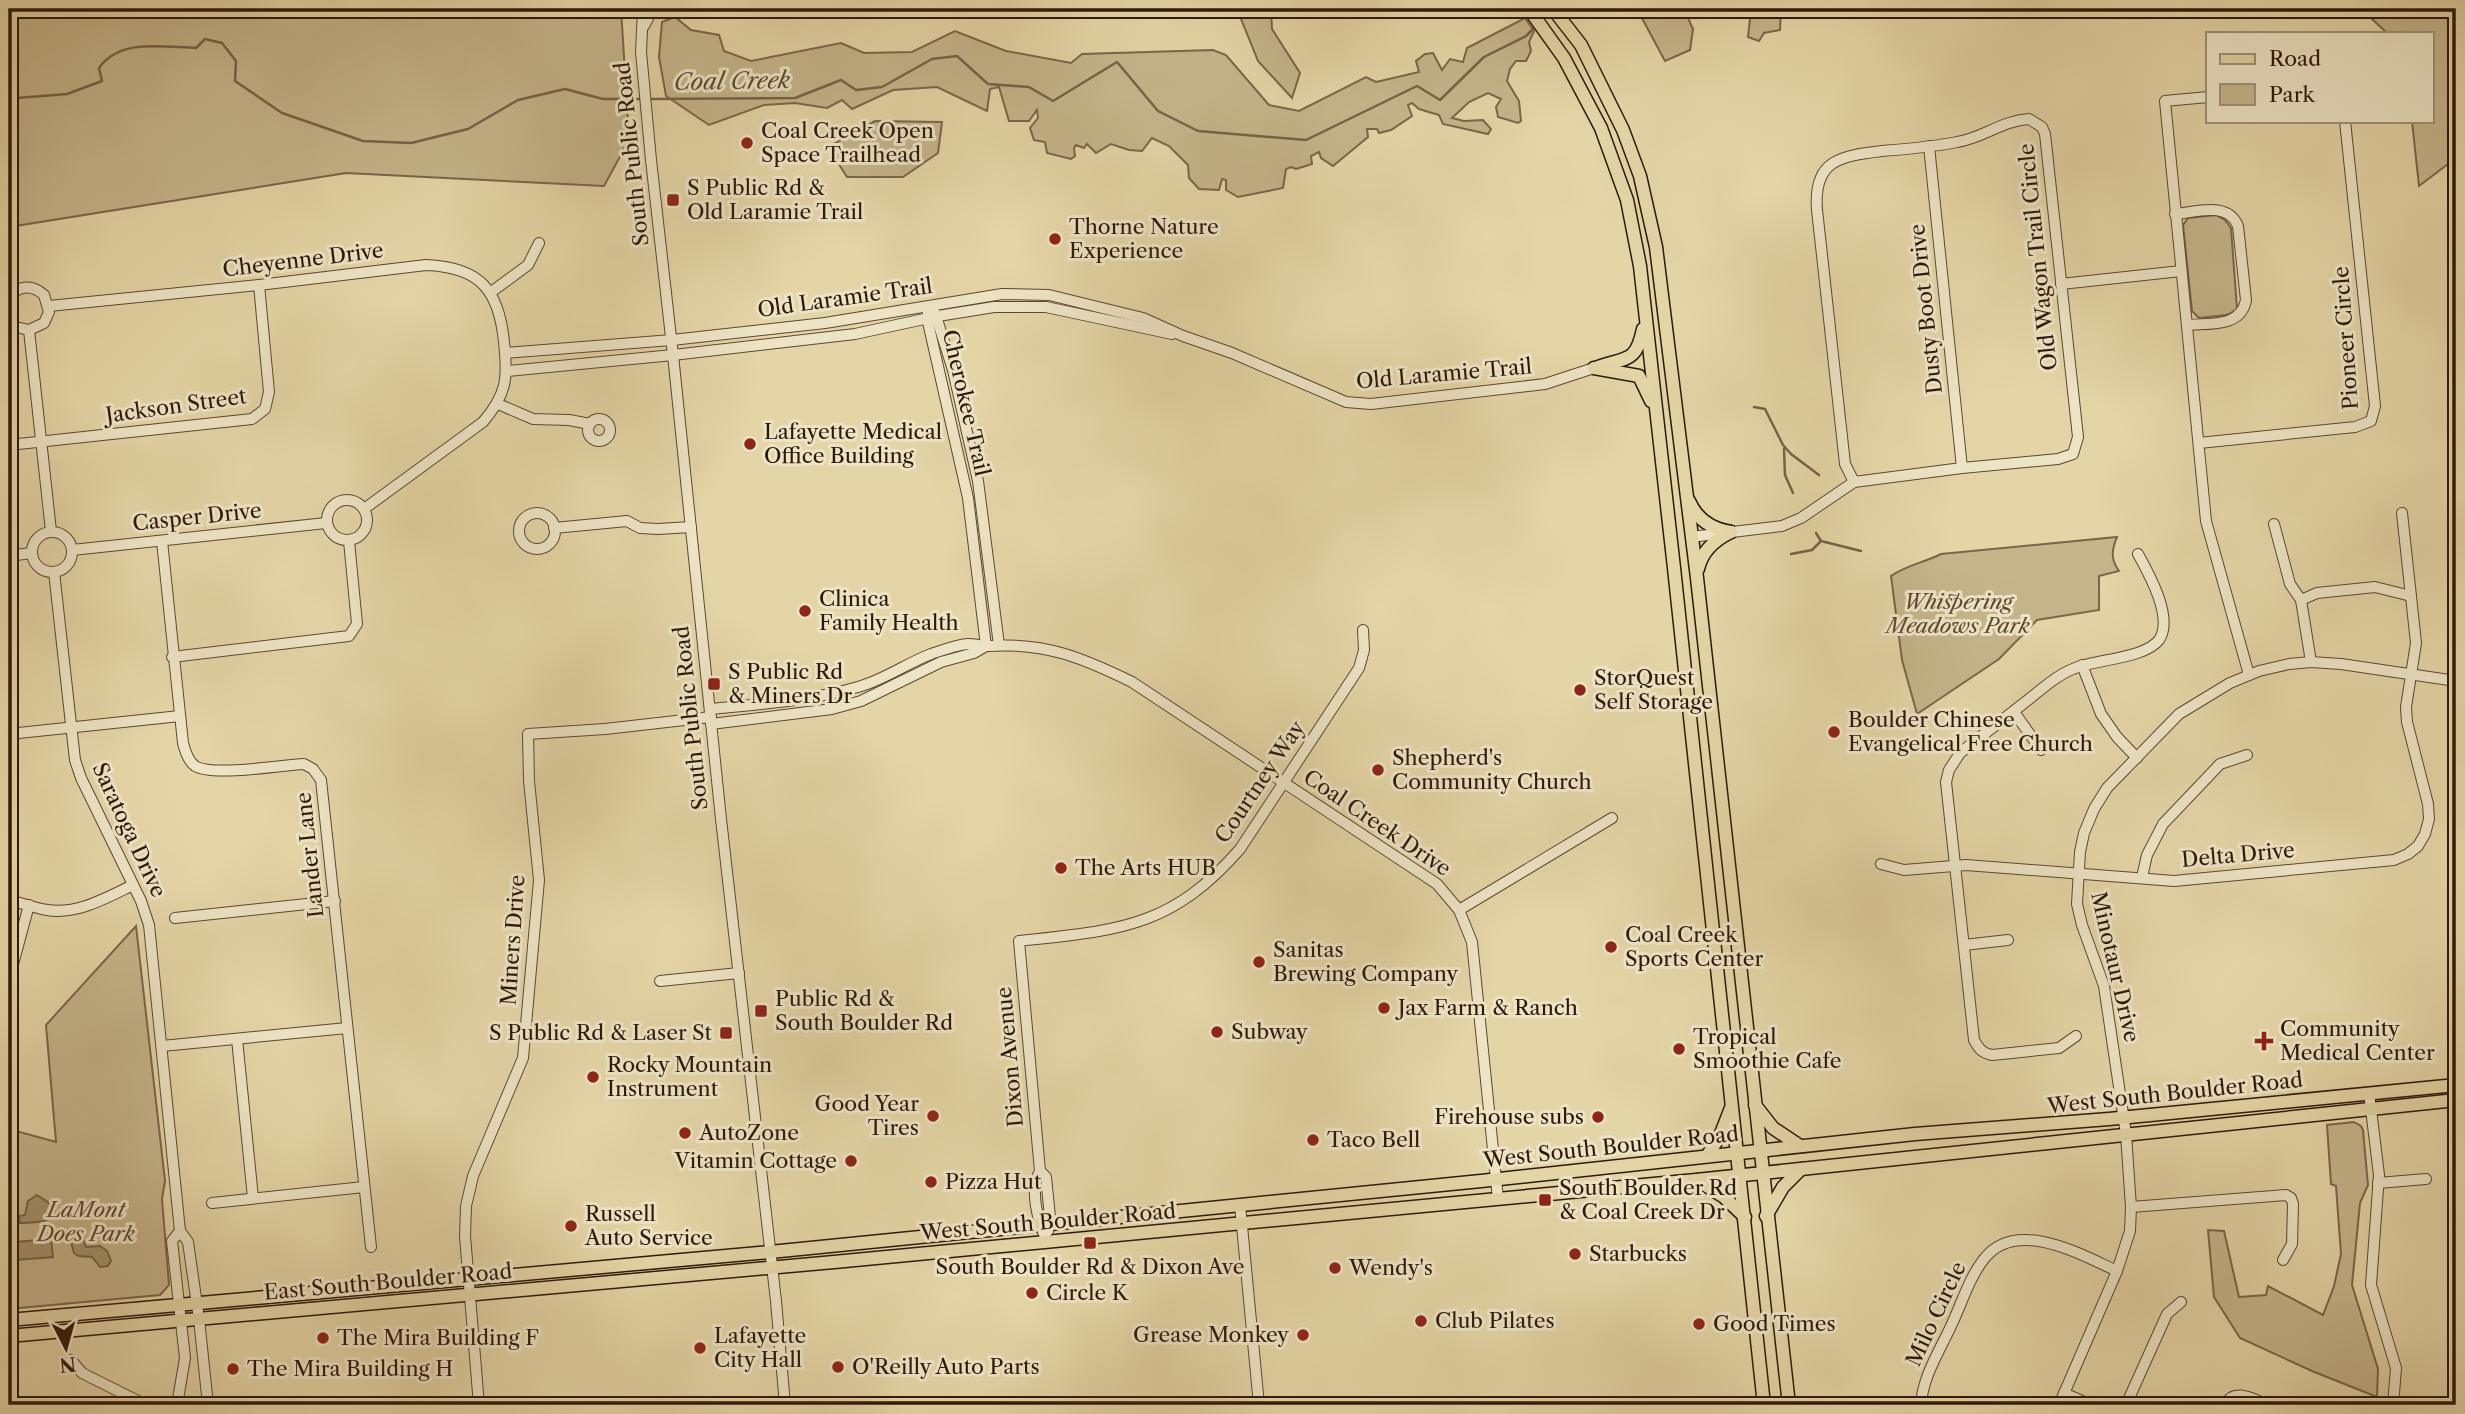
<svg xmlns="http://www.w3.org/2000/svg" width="2465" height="1414" viewBox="0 0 2465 1414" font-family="'Libre Caslon Text',serif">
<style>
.green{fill:#c5b58b;stroke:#7a664a;stroke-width:2}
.water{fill:#a69571;stroke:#766348;stroke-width:2}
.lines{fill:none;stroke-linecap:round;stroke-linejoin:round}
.stream{stroke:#766348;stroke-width:2.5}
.minor-casing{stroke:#5c4731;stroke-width:12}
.major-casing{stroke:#2f180a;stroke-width:15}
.minor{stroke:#ede4c5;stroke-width:10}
.major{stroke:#e4d5a6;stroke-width:12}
.poi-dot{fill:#8f2418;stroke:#ede4c5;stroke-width:2.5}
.labels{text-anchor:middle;stroke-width:6;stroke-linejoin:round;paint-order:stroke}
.poi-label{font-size:21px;fill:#2f180a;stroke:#ede4c5;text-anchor:start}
.street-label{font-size:21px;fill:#2f180a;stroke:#ede4c5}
.park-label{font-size:21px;font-style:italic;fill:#5c4731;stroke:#ede4c5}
.water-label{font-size:23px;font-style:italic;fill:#5f4a33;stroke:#ede4c5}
</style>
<rect width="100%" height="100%" fill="#e4d5a6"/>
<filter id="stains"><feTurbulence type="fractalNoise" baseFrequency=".00286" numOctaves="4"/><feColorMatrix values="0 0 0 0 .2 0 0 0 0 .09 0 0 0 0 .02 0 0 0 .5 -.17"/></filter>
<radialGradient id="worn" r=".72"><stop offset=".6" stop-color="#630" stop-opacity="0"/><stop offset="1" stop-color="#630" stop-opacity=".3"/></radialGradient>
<g class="green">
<polygon points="9,9 621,9 626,88 631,89 630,106 627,107 629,140 604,186 346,173 9,227"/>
<polygon points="1237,9 1271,9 1272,29 1300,73 1292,98 1258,61"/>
<polygon points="1637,9 1691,9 1687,16 1693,29 1690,50 1665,61"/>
<polygon points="1751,9 1781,9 1780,30 1764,33 1759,41 1748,37"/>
<polygon points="2372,9 2456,9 2456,158 2419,186 2412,121 2432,121 2432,33 2387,33 2372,19"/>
<polygon points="675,17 691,30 719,35 724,51 751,61 841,43 864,53 912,52 955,31 1006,51 1071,63 1082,54 1213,50 1226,55 1269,105 1299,111 1366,77 1376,82 1419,72 1416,61 1425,54 1433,53 1442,70 1450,59 1463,62 1467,48 1525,18 1534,31 1529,42 1531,51 1526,61 1516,61 1510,69 1507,81 1519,101 1521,121 1518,123 1498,117 1496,107 1501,99 1488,93 1469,102 1452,118 1464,121 1483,120 1491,129 1488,134 1443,124 1439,115 1419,109 1412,103 1408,105 1412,116 1391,130 1379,133 1377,129 1367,129 1368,137 1333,166 1321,158 1319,152 1311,156 1312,164 1296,169 1291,167 1286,169 1283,188 1238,197 1226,190 1226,180 1222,179 1219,190 1199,189 1189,178 1188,165 1169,146 1152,138 1142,151 1129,150 1111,144 1096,153 1087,144 1084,148 1076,145 1074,148 1075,156 1071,159 1047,153 1045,142 1034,140 1030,128 1038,118 1037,110 1029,121 1009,121 999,87 990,89 987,111 937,87 893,90 852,109 842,100 827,108 795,103 764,105 709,125 666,96 659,57 662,22"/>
<polygon points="875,121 942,122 938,153 903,177 847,177 828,147"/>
<polygon points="2216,215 2225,220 2231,228 2237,309 2227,315 2199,318 2192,311 2183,225 2188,218"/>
<path d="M2117,537C2112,549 2110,559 2119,571L2099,576V610L2037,620L1999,659L1917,714L1902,660L1891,576C1907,565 1923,563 1941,554Z"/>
<polygon points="136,926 165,1181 162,1199 169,1285 160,1295 9,1309 9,1129 56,1142 46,1025"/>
<polygon points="2354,1122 2361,1126 2363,1130 2368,1185 2360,1203 2352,1285 2378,1369 2377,1397 2312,1371 2240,1338 2214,1297 2208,1230 2224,1231 2239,1297 2266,1295 2268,1286 2323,1315 2334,1286 2341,1254 2336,1186 2331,1184 2327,1125"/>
</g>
<g class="water">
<path d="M37,1195L49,1203L55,1211C51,1224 33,1222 20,1223L19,1216L25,1215L28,1201Z"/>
<polygon points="83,1238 86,1247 100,1246 107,1251 111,1261 108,1266 100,1267 92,1257 79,1256 74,1253 71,1242"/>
<polygon points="51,1239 53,1257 16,1260 15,1242"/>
</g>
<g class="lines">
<g class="stream">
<path d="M9,92L17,98L67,94L102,81L99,68C120,38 163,47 196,48L205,39L222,43L236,61L235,81L282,113L363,141L411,143L468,129L518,100L565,89L603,99H642"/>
<polyline points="649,99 795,98 841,80 856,90 882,87 932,59 957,56 988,84 1029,87 1053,101 1117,62 1158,111 1198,131 1306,140 1417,86 1440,100 1484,57 1526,36 1537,25"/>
<polyline points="1754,407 1765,409 1783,445 1791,454 1819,475"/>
<polyline points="1784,449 1785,475 1793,493"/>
<polyline points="1816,533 1821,541 1861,551"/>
<polyline points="1791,554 1812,550 1821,541"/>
</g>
<g class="minor-casing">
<g id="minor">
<polyline points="643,9 641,52 651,160 673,355 721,819 776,1301 785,1405"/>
<polyline points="644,26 653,9"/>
<polyline points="2208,97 2165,101 2206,521 2249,675"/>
<path d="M2029,119L2042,127L2045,134L2078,437L2073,454L2058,459L1962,468L1854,482L1845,464L1817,210C1813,160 1840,156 1882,151C1907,149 1933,147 1957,142C1983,138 2001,121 2029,119Z"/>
<polyline points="1929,146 1962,468"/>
<path d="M2175,214C2197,212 2228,201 2238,226L2246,300C2241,328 2209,323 2187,325"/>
<polyline points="2061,284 2181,271"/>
<polyline points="490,293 528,265 539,243"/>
<path d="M9,298C18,285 32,284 44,295L49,312L44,323L29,330L16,327L9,319"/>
<path d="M49,306L259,285L426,265C480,267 499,290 504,342C508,378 507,394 483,422L364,509"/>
<polyline points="928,313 927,318 968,498 986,646"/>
<polyline points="935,313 953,370 978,481 999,645"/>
<polyline points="29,330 51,531"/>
<polyline points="506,353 672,340 825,323 1002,294 1049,295 1143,318 1183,336 1232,353 1346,402 1371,404 1545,384 1594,368"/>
<polyline points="507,371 673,355 855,334 938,316 994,307 1046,307 1172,334"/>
<polyline points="498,404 533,419 569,420 590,424"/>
<circle cx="599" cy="430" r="11"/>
<polyline points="2199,443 2355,427 2371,421 2375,406 2345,121"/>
<polyline points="9,445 252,419 265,409 269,392 259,285"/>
<circle cx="347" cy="520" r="20"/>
<circle cx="537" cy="531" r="18"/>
<polyline points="2274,524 2290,584 2301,600 2311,662"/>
<polyline points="554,528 627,521 640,528 658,529 691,527"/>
<circle cx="52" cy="552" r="20"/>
<polyline points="1691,537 1782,526 1801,518 1854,482"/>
<path d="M162,541L183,743C185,751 188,761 195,766C213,777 280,765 304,764L313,769L321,780L371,1247"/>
<polyline points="72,550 326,523"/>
<polyline points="9,556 31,553"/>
<polyline points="54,572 75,760 81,778 141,901 149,925 180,1231 188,1242 199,1319 208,1405"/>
<polyline points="2301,600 2317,593 2375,587 2411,596"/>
<polyline points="172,657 349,636 357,624 349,541"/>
<polyline points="2082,665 2101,714 2117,737 2137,758"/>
<path d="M710,709C759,704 810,701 858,687C884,680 907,663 931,654C943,650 956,645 968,644C975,644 982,646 989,646C1045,642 1083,658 1132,682L1437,884L1459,910L1472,942L1498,1199"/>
<polyline points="2014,712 2041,750"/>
<polyline points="711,724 832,709 861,701 941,662 974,653 986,646"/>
<polyline points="9,734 180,716"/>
<polyline points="1881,864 1904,870 1966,865 2174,881 2394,860 2408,854 2418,846 2425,834 2429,819 2428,804 2407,722 2406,707 2416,643 2402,513"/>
<polyline points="2142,877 2147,855 2163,824 2220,764 2247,755"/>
<path d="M9,900C21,903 34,908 47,910C77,915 106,898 133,885"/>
<polyline points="1459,910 1612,818"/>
<polyline points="175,918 335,901"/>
<polyline points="1964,945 2008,940"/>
<polyline points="9,979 29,905"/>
<polyline points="660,981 739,973"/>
<path d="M2076,1036L2059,1048L1992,1055C1982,1053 1979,1049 1974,1040L1946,782L1949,770L1960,753C1981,736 2003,720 2024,703C2040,691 2055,676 2073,669C2095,659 2144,659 2159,640C2174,618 2149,574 2138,554"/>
<polyline points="237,1039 253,1198"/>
<polyline points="162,1046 347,1028"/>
<polyline points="2369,1093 2379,1175 2371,1285 2396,1368 2393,1405"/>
<polyline points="1040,1171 1046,1177 1050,1217 1048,1231"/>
<polyline points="2378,1183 2426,1179"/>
<polyline points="212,1203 364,1187"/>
<polyline points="1240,1205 1259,1405"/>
<polyline points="2131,1207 2286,1195 2291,1198 2293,1204 2292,1244 2283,1260"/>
<path d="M1047,1241C1038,1222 1029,1190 1040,1171L1019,941C1118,930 1170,929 1240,849L1359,668L1364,650L1363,630"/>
<polyline points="71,1360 82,1373 146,1405"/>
<polyline points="2064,1393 2091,1405"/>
<polyline points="177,1405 185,1358 172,1241 180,1231"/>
<polyline points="479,1405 465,1236 466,1206 473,1176 523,1058 539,880 529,781 528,734 605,729 711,717"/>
<path d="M1921,1405C1922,1378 1940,1350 1951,1326C1962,1303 1969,1278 1984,1259C2016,1217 2082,1255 2117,1271"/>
<polyline points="2059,1405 2117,1271 2130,1231 2131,1207 2126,1134 2104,986 2082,925 2077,904 2080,852 2084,833 2094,809 2107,788 2179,714 2230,683 2259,671 2289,664 2311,662 2341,664 2456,681"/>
<polyline points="2126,1405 2167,1314 2181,1302"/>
<path d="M2225,1405C2234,1387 2253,1399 2268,1405"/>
</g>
</g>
<g class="major-casing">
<g id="major">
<polyline points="1529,9 1564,58 1601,128 1627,200 1640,266 1674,568 1764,1405"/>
<polyline points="1553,9 1581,45 1623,130 1640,176 1656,247 1697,578 1789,1405"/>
<path d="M1598,367C1627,357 1636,363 1643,329"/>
<polyline points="1594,368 1639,376 1651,401"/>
<path d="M1689,501C1697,520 1712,529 1731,532"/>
<path d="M1698,569C1702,551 1714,540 1731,532"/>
<polyline points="1755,1105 1773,1128 1800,1146"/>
<polyline points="1707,1156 1720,1136 1731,1108"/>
<polyline points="1697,1180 1724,1197 1745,1217"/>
<polyline points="1766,1216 1783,1187 1801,1169"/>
<polyline points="9,1320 770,1252 1481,1181 1915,1134 2109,1119 2456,1085"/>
<polyline points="9,1336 834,1262 1696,1180 2456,1100"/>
</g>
</g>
<use href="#minor" class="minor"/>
<use href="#major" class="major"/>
</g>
<g class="poi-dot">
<circle cx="747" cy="143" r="7"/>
<rect x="666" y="193" width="14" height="14" rx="3.5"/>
<circle cx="1055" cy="239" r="7"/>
<circle cx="750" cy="444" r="7"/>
<circle cx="805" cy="611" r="7"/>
<rect x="707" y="677" width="14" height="14" rx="3.5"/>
<circle cx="1580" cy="690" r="7"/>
<circle cx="1834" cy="732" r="7"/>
<circle cx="1378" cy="770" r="7"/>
<circle cx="1061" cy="868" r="7"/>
<circle cx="1611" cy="947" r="7"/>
<circle cx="1259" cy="962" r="7"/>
<circle cx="1384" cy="1008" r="7"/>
<rect x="754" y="1004" width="14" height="14" rx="3.5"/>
<circle cx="1217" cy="1032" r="7"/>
<rect x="719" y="1026" width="14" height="14" rx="3.5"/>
<path d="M2260.5 1030.5h7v7h7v7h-7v7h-7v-7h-7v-7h7z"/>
<circle cx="1679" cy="1049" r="7"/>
<circle cx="593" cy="1077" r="7"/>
<circle cx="933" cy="1116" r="7"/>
<circle cx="1598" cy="1117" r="7"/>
<circle cx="685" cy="1133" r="7"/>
<circle cx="1313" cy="1140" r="7"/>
<circle cx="851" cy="1161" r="7"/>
<circle cx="931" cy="1182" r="7"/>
<rect x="1538" y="1193" width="14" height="14" rx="3.5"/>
<circle cx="571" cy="1226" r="7"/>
<rect x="1083" y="1236" width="14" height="14" rx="3.5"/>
<circle cx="1575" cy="1254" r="7"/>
<circle cx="1335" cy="1268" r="7"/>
<circle cx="1032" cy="1293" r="7"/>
<circle cx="1421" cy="1321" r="7"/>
<circle cx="1699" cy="1324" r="7"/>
<circle cx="1303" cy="1335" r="7"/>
<circle cx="323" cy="1338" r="7"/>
<circle cx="700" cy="1348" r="7"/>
<circle cx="838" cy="1367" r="7"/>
<circle cx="233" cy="1369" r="7"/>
</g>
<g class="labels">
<g class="poi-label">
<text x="761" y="138">Coal Creek Open<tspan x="761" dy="24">Space Trailhead</tspan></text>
<text x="687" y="195">S Public Rd &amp;<tspan x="687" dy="24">Old Laramie Trail</tspan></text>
<text x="1069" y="234">Thorne Nature<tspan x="1069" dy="24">Experience</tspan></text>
<text x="764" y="439">Lafayette Medical<tspan x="764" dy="24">Office Building</tspan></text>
<text x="819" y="606">Clinica<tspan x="819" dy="24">Family Health</tspan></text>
<text x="728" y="679">S Public Rd<tspan x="728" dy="24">&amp; Miners Dr</tspan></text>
<text x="1594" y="685">StorQuest<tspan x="1594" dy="24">Self Storage</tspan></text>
<text x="1848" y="727">Boulder Chinese<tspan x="1848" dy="24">Evangelical Free Church</tspan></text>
<text x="1392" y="765">Shepherd's<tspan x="1392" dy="24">Community Church</tspan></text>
<text x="1075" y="875">The Arts HUB</text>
<text x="1625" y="942">Coal Creek<tspan x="1625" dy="24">Sports Center</tspan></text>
<text x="1273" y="957">Sanitas<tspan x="1273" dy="24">Brewing Company</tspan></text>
<text x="775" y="1006">Public Rd &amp;<tspan x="775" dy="24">South Boulder Rd</tspan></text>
<text x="1398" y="1015">Jax Farm &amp; Ranch</text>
<text x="2280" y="1036">Community<tspan x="2280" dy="24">Medical Center</tspan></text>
<text x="1231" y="1039">Subway</text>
<text x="712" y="1040" text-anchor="end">S Public Rd &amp; Laser St</text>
<text x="1693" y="1044">Tropical<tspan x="1693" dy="24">Smoothie Cafe</tspan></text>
<text x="607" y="1072">Rocky Mountain<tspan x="607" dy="24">Instrument</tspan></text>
<text x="919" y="1111" text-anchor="end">Good Year<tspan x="919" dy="24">Tires</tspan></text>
<text x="1584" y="1124" text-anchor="end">Firehouse subs</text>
<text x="699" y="1140">AutoZone</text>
<text x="1327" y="1147">Taco Bell</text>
<text x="837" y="1168" text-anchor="end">Vitamin Cottage</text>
<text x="945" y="1189">Pizza Hut</text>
<text x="1559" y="1195">South Boulder Rd<tspan x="1559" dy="24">&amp; Coal Creek Dr</tspan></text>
<text x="585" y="1221">Russell<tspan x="585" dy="24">Auto Service</tspan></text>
<text x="1589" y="1261">Starbucks</text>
<text x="1090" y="1274" text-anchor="middle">South Boulder Rd &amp; Dixon Ave</text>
<text x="1349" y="1275">Wendy's</text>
<text x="1046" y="1300">Circle K</text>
<text x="1435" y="1328">Club Pilates</text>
<text x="1713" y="1331">Good Times</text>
<text x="1289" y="1342" text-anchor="end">Grease Monkey</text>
<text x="714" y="1343">Lafayette<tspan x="714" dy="24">City Hall</tspan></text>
<text x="337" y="1345">The Mira Building F</text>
<text x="852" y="1374">O'Reilly Auto Parts</text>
<text x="247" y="1376">The Mira Building H</text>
</g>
<g class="street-label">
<text transform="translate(632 154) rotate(-96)" y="7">South Public Road</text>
<text transform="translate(2038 257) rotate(-96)" y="7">Old Wagon Trail Circle</text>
<text transform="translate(303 260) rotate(-7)" y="7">Cheyenne Drive</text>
<text transform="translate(845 298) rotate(-8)" y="7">Old Laramie Trail</text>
<text transform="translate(1926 309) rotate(-96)" y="7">Dusty Boot Drive</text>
<text transform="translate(2346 338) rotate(-94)" y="7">Pioneer Circle</text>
<text transform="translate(1444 374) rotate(-5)" y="7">Old Laramie Trail</text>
<text transform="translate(966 403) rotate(77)" y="7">Cherokee Trail</text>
<text transform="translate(176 406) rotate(-8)" y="7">Jackson Street</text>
<text transform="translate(197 517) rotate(-6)" y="7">Casper Drive</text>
<text transform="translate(691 718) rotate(-96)" y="7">South Public Road</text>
<text transform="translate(1260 782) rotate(-56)" y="7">Courtney Way</text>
<text transform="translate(1377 823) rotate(34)" y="7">Coal Creek Drive</text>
<text transform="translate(129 830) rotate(65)" y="7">Saratoga Drive</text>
<text transform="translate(310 855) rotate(-96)" y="7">Lander Lane</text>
<text transform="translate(2238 855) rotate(-5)" y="7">Delta Drive</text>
<text transform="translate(513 940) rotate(-86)" y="7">Miners Drive</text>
<text transform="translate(2115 967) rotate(77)" y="7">Minotaur Drive</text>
<text transform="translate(1010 1057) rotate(-95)" y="7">Dixon Avenue</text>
<text transform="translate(2175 1093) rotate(-6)" y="7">West South Boulder Road</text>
<text transform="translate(1611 1147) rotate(-6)" y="7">West South Boulder Road</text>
<text transform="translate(1048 1222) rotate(-5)" y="7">West South Boulder Road</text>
<text transform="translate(388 1282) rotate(-5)" y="7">East South Boulder Road</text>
<text transform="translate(1936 1314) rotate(-65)" y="7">Milo Circle</text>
</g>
<g class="park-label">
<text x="1958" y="609">Whispering<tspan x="1958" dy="24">Meadows Park</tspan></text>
<text x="86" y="1217">LaMont<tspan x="86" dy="24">Does Park</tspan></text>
</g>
<g class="water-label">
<text transform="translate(732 81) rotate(-1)" y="8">Coal Creek</text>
</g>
</g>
<rect width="2465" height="1414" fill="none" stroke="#e4d5a6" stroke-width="35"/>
<rect x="10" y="10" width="2444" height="1393" fill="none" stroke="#2f180a" stroke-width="3.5"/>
<rect x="18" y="18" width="2430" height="1379" fill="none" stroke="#2f180a" stroke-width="2"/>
<rect x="2206" y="32" width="228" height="91" fill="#ede4c5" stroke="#a1927a" stroke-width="2"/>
<rect x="2220" y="54" width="35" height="10" fill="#e4d5a6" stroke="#a1927a" stroke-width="2"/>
<text x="2269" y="66" font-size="21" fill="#2f180a">Road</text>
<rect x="2220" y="84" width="35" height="21" fill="#c5b58b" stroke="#a1927a" stroke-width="2"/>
<text x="2269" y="102" font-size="21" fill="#2f180a">Park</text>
<g transform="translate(66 1348) rotate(174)" stroke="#ede4c5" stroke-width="5" paint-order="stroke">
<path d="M0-5L12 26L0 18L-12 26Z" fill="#2f180a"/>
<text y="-10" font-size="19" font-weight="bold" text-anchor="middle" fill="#2f180a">N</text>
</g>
<rect width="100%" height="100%" filter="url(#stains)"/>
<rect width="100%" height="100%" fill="url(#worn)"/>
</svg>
